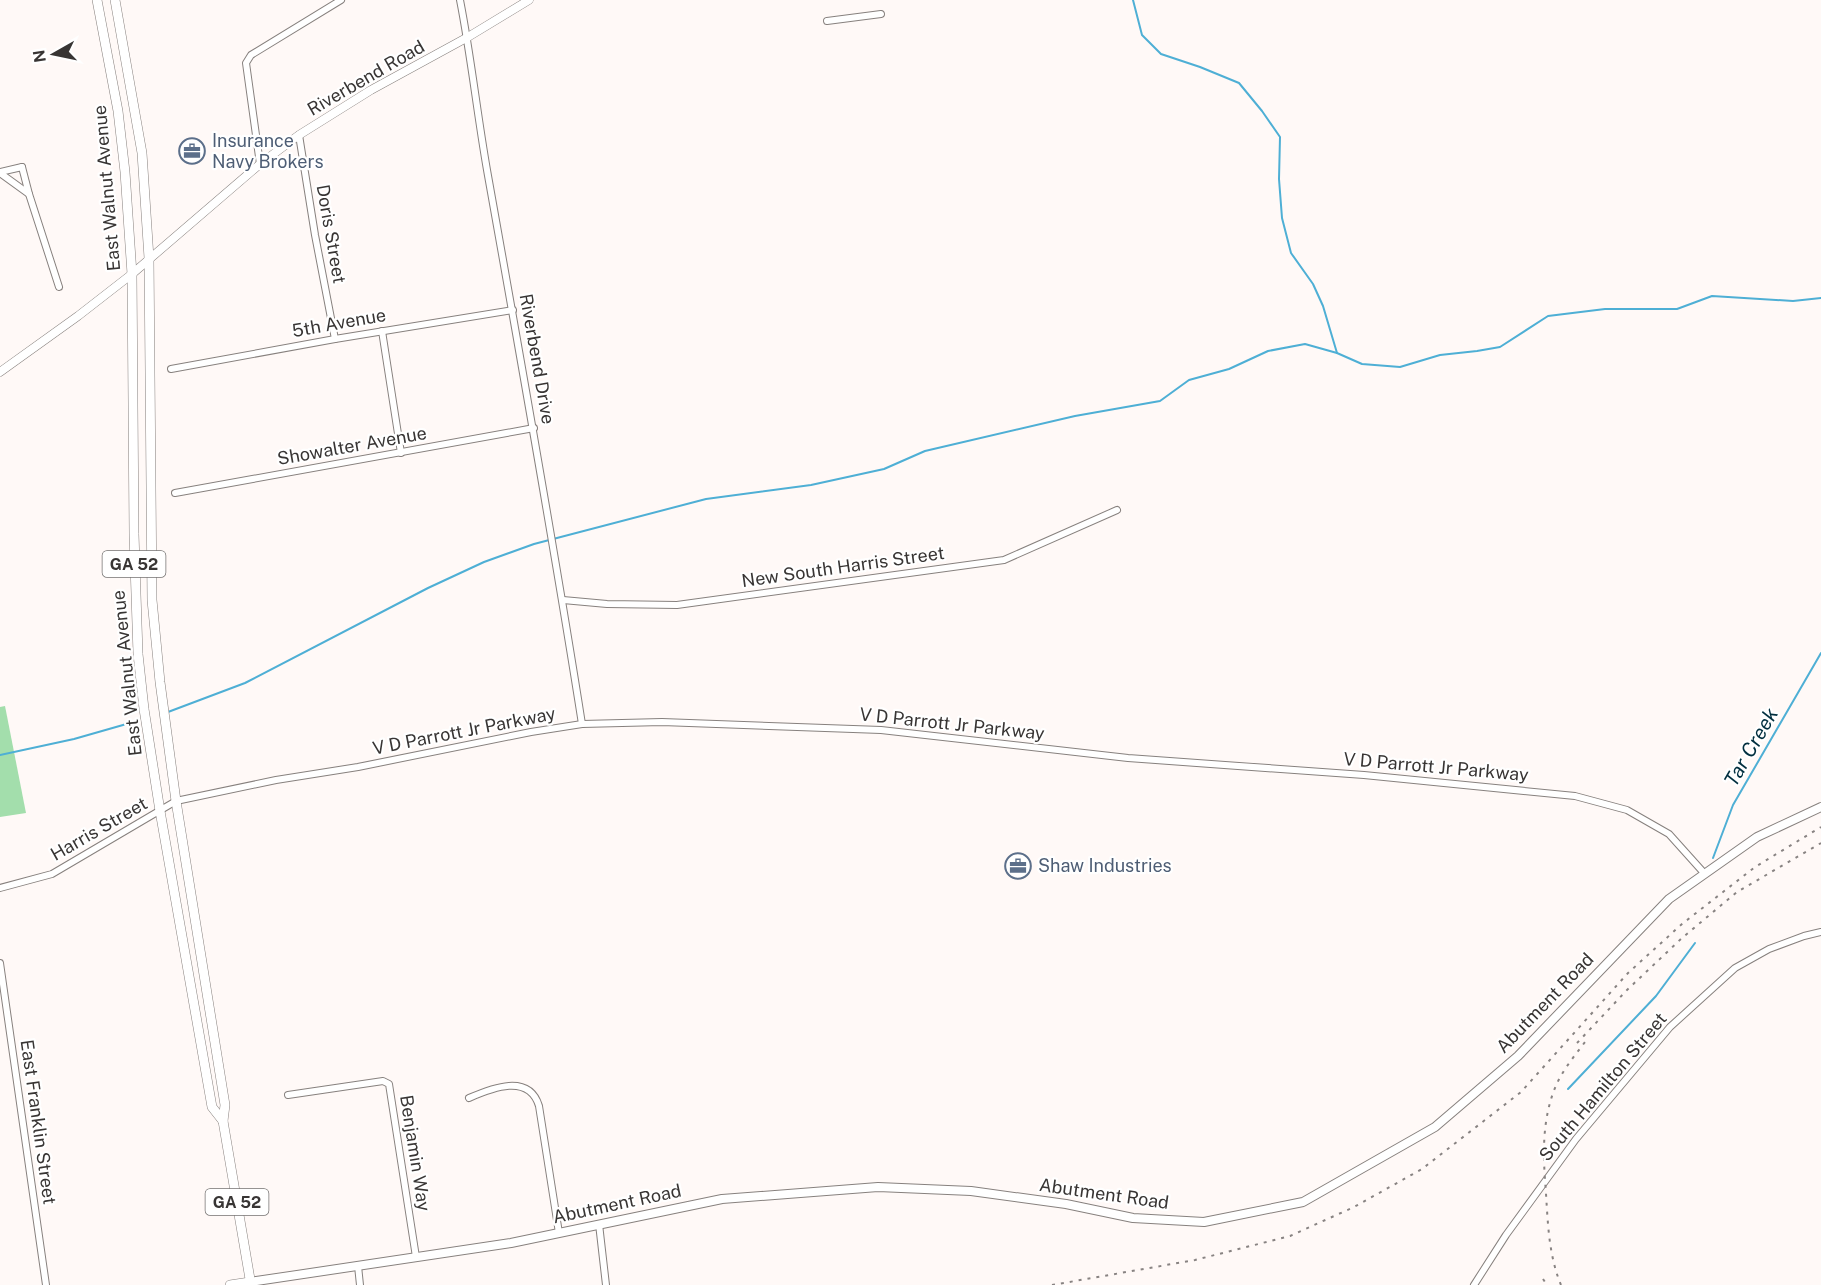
<svg xmlns="http://www.w3.org/2000/svg" width="1821" height="1285" viewBox="0 0 1821 1285" font-family="'Public Sans',sans-serif">
<style>
.green{fill:#a3deac}
.lines{fill:none;stroke-linecap:round;stroke-linejoin:round}
.stream{stroke:#4eafd5;stroke-width:2}
.minor-casing{stroke:#87817e;stroke-width:8}
.tertiary-casing{stroke:#87817e;stroke-width:9}
.secondary-casing{stroke:#87817e;stroke-width:10}
.primary-casing{stroke:#87817e;stroke-width:10}
.minor{stroke:#fff;stroke-width:6}
.tertiary{stroke:#fff;stroke-width:8}
.secondary{stroke:#fff;stroke-width:8}
.primary{stroke:#fff;stroke-width:9}
.rail{stroke:#888382;stroke-width:2;stroke-dasharray:3 6;stroke-linecap:butt}
.labels{text-anchor:middle;stroke-width:4.5;stroke-linejoin:round;paint-order:stroke}
.shield{fill:#fff;stroke:#747271;stroke-width:1.5}
.shield-label{font-size:16px;font-weight:bold;fill:#383534}
.street-label{font-size:18px;fill:#383534;stroke:#fff}
.service-label{font-size:18px;fill:#4e5e75;stroke:#fff;text-anchor:start}
.water-label{font-size:20px;font-style:italic;fill:#012f3f;stroke:#fff}
</style>
<rect width="100%" height="100%" fill="#fff9f7"/>
<polygon class="green" points="5,706 26,813 0,817 0,707"/>
<g class="lines">
<g class="stream">
<polyline points="1133,0 1142,35 1161,54 1200,67 1239,83 1262,111 1280,137 1279,179 1282,218 1291,253 1313,284 1323,306 1337,353"/>
<polyline points="168,712 245,683 428,588 484,562 534,544 706,499 811,485 884,469 925,451 1075,416 1160,401 1189,380 1229,369 1268,351 1305,344 1337,353 1362,364 1400,367 1440,355 1477,351 1500,347 1548,316 1605,309 1677,309 1712,296 1793,301 1821,298"/>
<polyline points="0,755 74,739 137,721"/>
<polyline points="1713,858 1733,805 1821,653"/>
<polyline points="1568,1089 1656,996 1695,943"/>
</g>
<g class="minor-casing">
<g id="minor">
<path d="M460,0C471,56 477,113 487,170C520,355 553,539 582,724"/>
<polyline points="827,21 881,14"/>
<polyline points="299,135 315,235 335,339"/>
<polyline points="260,164 246,63 251,55 341,0"/>
<polyline points="22,167 29,194"/>
<polyline points="0,172 22,167"/>
<polyline points="0,173 29,194 59,287"/>
<polyline points="382,331 401,453"/>
<polyline points="171,369 335,339 513,310"/>
<polyline points="175,493 534,428"/>
<polyline points="563,600 607,604 677,605 1004,560 1117,510"/>
<polyline points="0,888 52,874 176,801 276,780 358,767 531,732 582,724 662,722 881,730 1128,758 1364,775 1575,796 1627,810 1669,834 1704,873"/>
<polyline points="0,963 46,1285"/>
<polyline points="288,1095 383,1081 389,1084 416,1257"/>
<path d="M469,1098C492,1088 529,1073 539,1106L559,1233"/>
<polyline points="599,1224 606,1285"/>
<polyline points="358,1266 360,1285"/>
<polyline points="1474,1285 1506,1235 1576,1139 1670,1027 1735,968 1769,949 1804,936 1821,932"/>
</g>
</g>
<g class="tertiary-casing">
<polyline id="tertiary" points="0,372 78,316 132,274 260,164 299,135 371,90 468,37 529,0"/>
</g>
<g class="secondary-casing">
<polyline id="secondary" points="250,1282 511,1243 722,1199 878,1187 971,1191 1066,1204 1133,1218 1204,1222 1303,1202 1435,1127 1518,1056 1669,899 1757,837 1821,807"/>
</g>
<g class="primary-casing">
<g id="primary">
<polyline points="97,0 118,111 125,172 132,274 134,534 138,654 144,709 160,811 212,1107 223,1121"/>
<polyline points="115,0 142,153 149,258 152,600 160,682 176,801 225,1105 223,1121 251,1285"/>
<polyline points="230,1285 250,1282"/>
</g>
</g>
<use href="#minor" class="minor"/>
<use href="#tertiary" class="tertiary"/>
<use href="#secondary" class="secondary"/>
<use href="#primary" class="primary"/>
<g class="rail">
<polyline points="1577,1043 1627,990 1682,938 1737,892 1821,843"/>
<polyline points="1543,1279 1547,1285"/>
<polyline points="1052,1285 1195,1260 1290,1236 1354,1207 1422,1169 1521,1092 1628,973 1682,924 1755,867 1821,827"/>
<path d="M1561,1285C1547,1251 1548,1216 1545,1180C1543,1150 1543,1122 1553,1093C1560,1073 1573,1058 1585,1042"/>
</g>
</g>
<defs>
<g id="office-ring" transform="scale(1.35)"><circle r="9.5" fill="#fff" stroke="#5c6f8a" stroke-width="1.5"/><path d="M-6-3h4V-5.5h4V-3h4V5H-6ZM-1-4.5V-3h2v-1.5ZM-6 0V1H6V0Z" fill="#5c6f8a"/></g>
</defs>
<g fill-rule="evenodd">
<use href="#office-ring" x="192" y="151"/>
<use href="#office-ring" x="1018" y="866"/>
</g>
<g class="labels">
<g class="shield">
<rect x="102.5" y="551" width="63" height="26" rx="4.5"/>
<rect x="205.5" y="1189" width="63" height="26" rx="4.5"/>
</g>
<g class="shield-label">
<text x="134" y="570">GA 52</text>
<text x="237" y="1208">GA 52</text>
</g>
<g class="street-label">
<text transform="translate(366 78) rotate(-30)" y="6">Riverbend Road</text>
<text transform="translate(107 188) rotate(-95)" y="6">East Walnut Avenue</text>
<text transform="translate(331 234) rotate(80)" y="6">Doris Street</text>
<text transform="translate(339 323) rotate(-10)" y="6">5th Avenue</text>
<text transform="translate(537 359) rotate(80)" y="6">Riverbend Drive</text>
<text transform="translate(352 446) rotate(-10)" y="6">Showalter Avenue</text>
<text transform="translate(843 567) rotate(-8)" y="6">New South Harris Street</text>
<text transform="translate(127 673) rotate(-96)" y="6">East Walnut Avenue</text>
<text transform="translate(952 724) rotate(6)" y="6">V D Parrott Jr Parkway</text>
<text transform="translate(464 731) rotate(-11)" y="6">V D Parrott Jr Parkway</text>
<text transform="translate(1436 767) rotate(5)" y="6">V D Parrott Jr Parkway</text>
<text transform="translate(99 829) rotate(-30)" y="6">Harris Street</text>
<text transform="translate(1545 1003) rotate(-46)" y="6">Abutment Road</text>
<text transform="translate(1603 1087) rotate(-50)" y="6">South Hamilton Street</text>
<text transform="translate(38 1122) rotate(82)" y="6">East Franklin Street</text>
<text transform="translate(415 1153) rotate(81)" y="6">Benjamin Way</text>
<text transform="translate(1104 1194) rotate(8)" y="6">Abutment Road</text>
<text transform="translate(617 1204) rotate(-12)" y="6">Abutment Road</text>
</g>
<g class="service-label">
<text x="212" y="147">Insurance<tspan x="212" dy="21">Navy Brokers</tspan></text>
<text x="1038" y="872">Shaw Industries</text>
</g>
<g class="water-label">
<text transform="translate(1751 747) rotate(-60)" y="7">Tar Creek</text>
</g>
</g>
<g transform="translate(54 54) rotate(261)" stroke="#ffffff" stroke-width="4.5" paint-order="stroke">
<path d="M0-4.5L10 22L0 15L-10 22Z" fill="#383534"/>
<text y="-9" font-size="16" font-weight="bold" text-anchor="middle" fill="#383534">N</text>
</g>
</svg>
